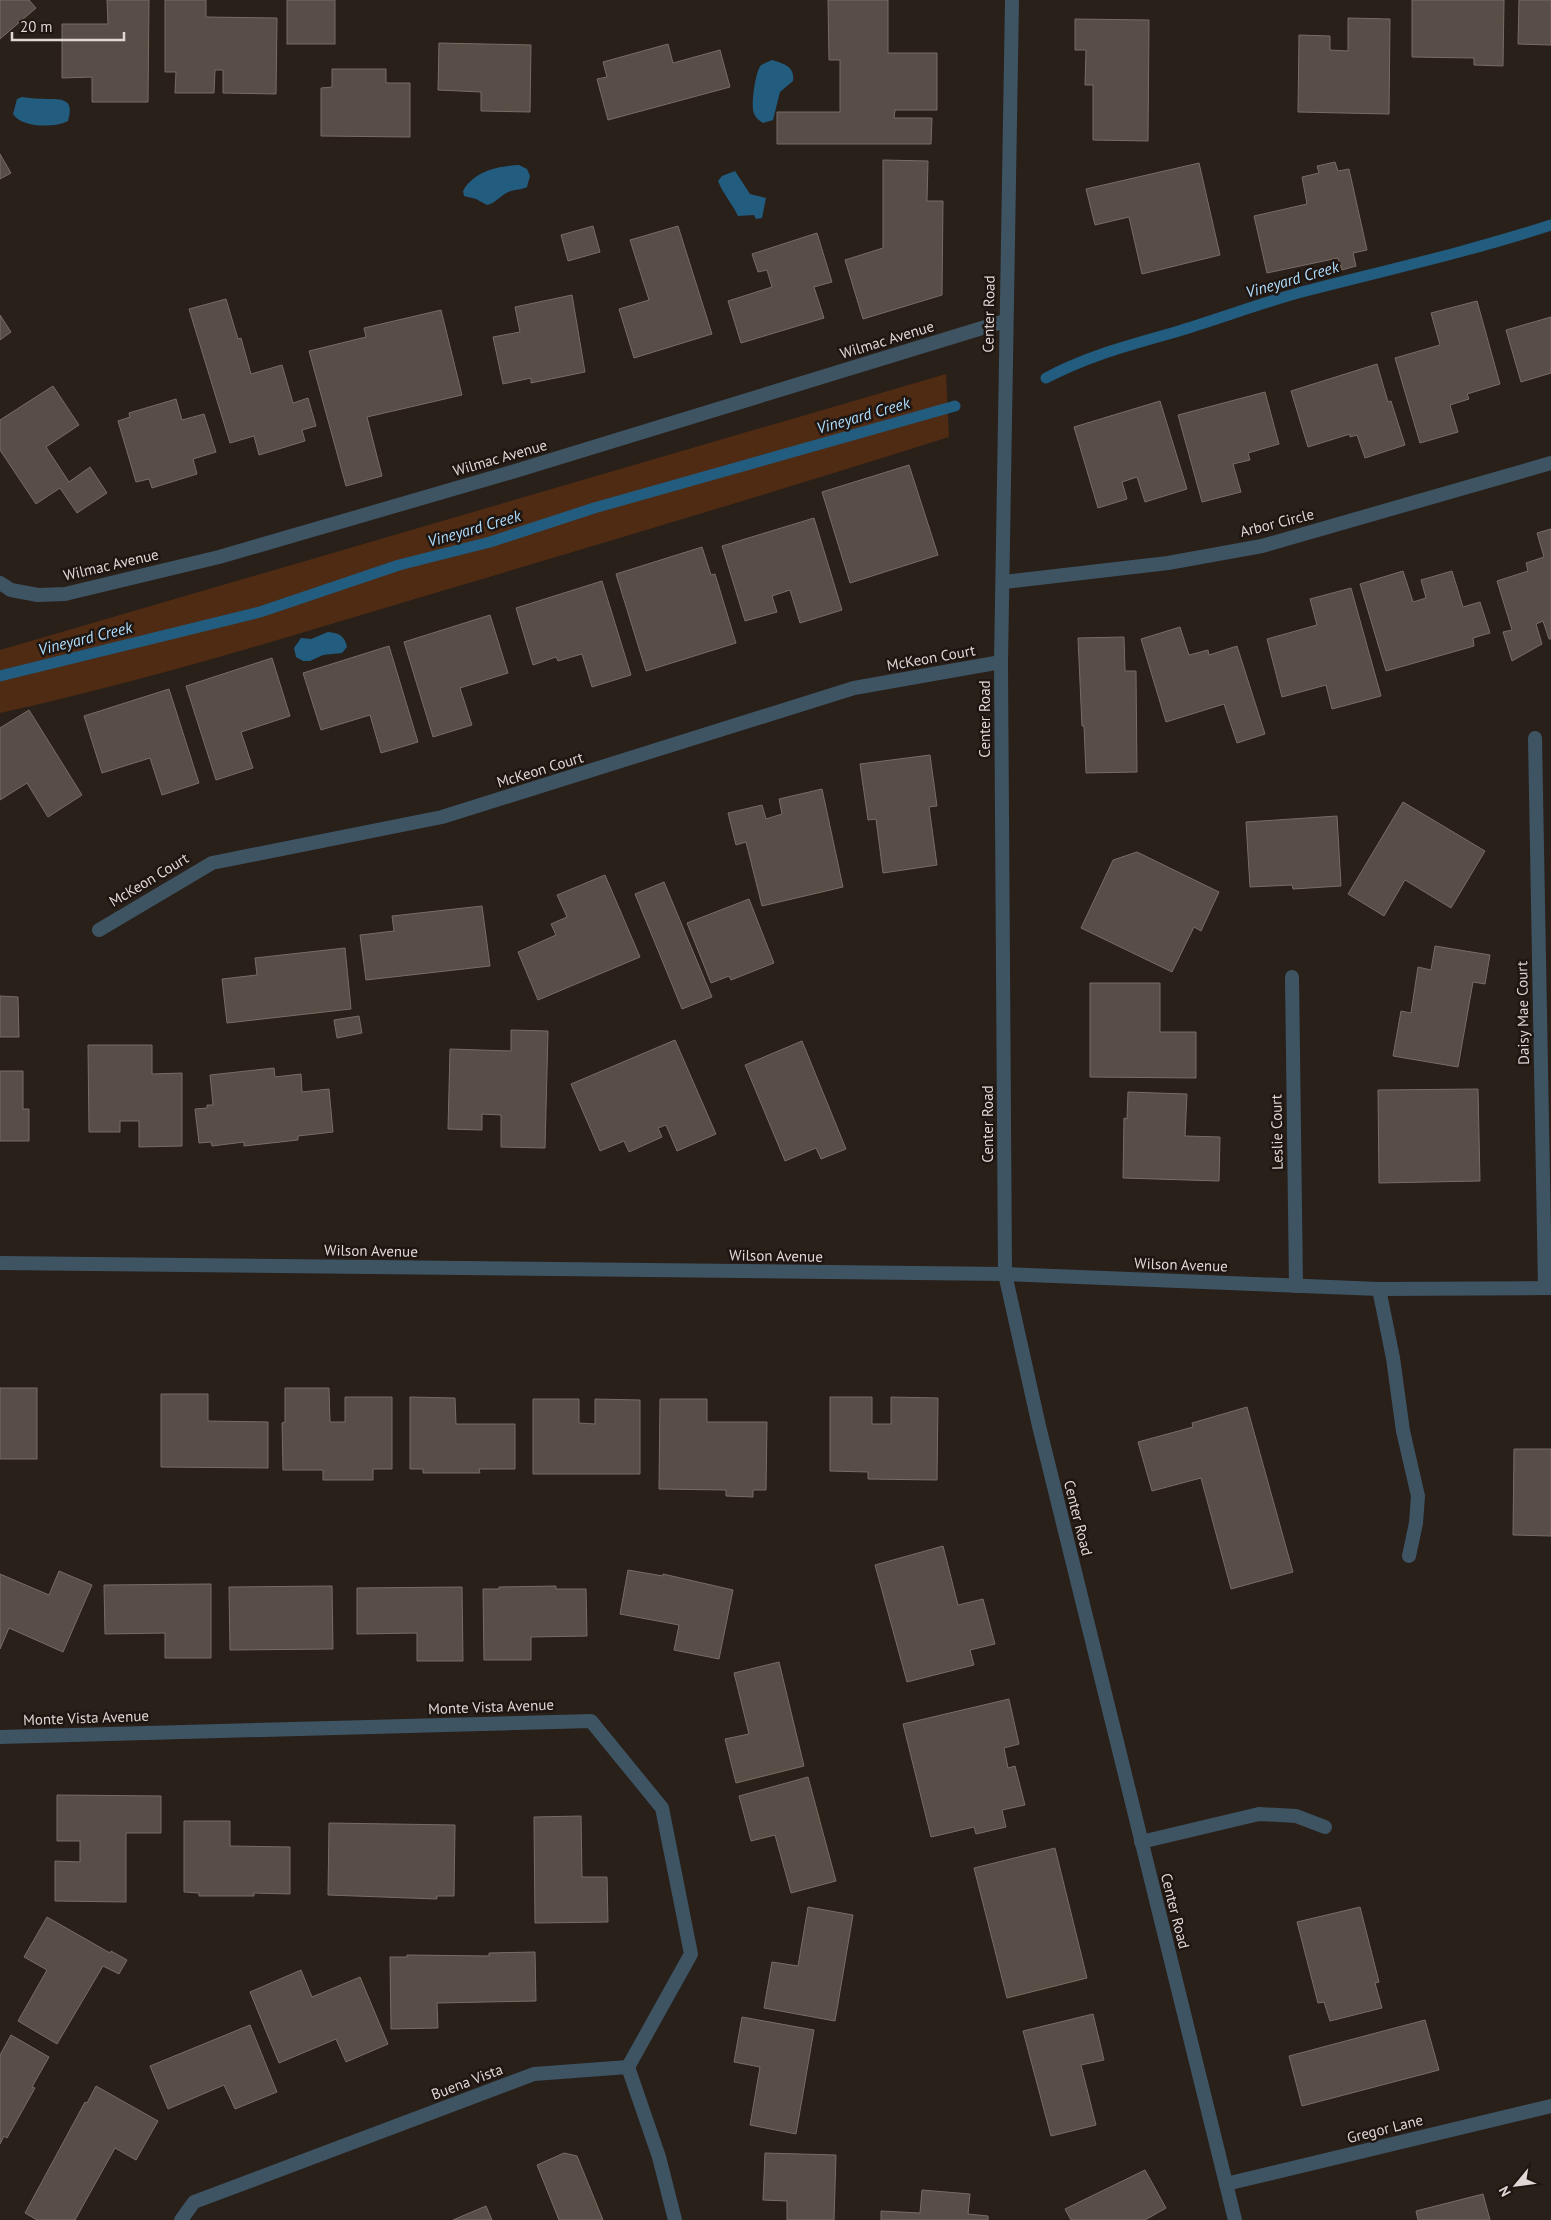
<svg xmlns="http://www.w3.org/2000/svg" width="1551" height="2220" viewBox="0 0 1551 2220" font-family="'PT Sans',sans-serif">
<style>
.green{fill:#4f2b13}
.water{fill:#225c7f}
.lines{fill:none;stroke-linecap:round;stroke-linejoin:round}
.stream{stroke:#225c7f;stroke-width:11}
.building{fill:#584d47;stroke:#786d66}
.service{stroke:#3e5463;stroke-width:14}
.minor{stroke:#3e5463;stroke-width:14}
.labels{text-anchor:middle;stroke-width:5;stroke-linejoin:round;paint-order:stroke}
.street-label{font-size:15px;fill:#dfd8d5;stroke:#1f1611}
.water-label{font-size:16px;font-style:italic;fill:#aedeff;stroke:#1f1611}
</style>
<rect width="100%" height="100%" fill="#29201a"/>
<path class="green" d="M946,374L949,437C782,490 613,540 445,590C298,634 150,680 0,713V650Z"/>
<g class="water">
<path d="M772,60C785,64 795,67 793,81L780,92L773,120L763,123C758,120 754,116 753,110C752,100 755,73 761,65Z"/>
<path d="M22,97C30,98 39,99 47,99C65,99 74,100 68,121C55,128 21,128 13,114L17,99Z"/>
<path d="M519,165L527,169L530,176L527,187C522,190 516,189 511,191C501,194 497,203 487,205L476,199L464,196L463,191C474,171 498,166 519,165Z"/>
<path d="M735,171L750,194L766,198L762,218L756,219L754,215L738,216C732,203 723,194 718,181L722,176Z"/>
<path d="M328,632C339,633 345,636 347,647L342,653L323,655L310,661H303L296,657L294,648L301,638L311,639Z"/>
</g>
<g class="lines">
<g class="stream">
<path d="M1046,378C1091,354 1135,344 1182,330C1221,318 1259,304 1298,293C1383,271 1468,252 1551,225"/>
<polyline points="0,676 260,612 399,565 490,542 594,508 955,406"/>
</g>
</g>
<g class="building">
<polygon points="0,0 29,0 36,8 0,39"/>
<polygon points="107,0 149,0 148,102 92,102 92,77 62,78 62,24 108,24"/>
<polygon points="165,0 206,0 206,17 277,18 276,94 223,93 223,70 215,70 214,93 175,93 176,72 165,72"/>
<rect x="287" y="0" width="48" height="44"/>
<polygon points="828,0 888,0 888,53 937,53 937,110 895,110 894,118 932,118 931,144 777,144 777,112 840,112 840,60 829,60"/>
<polygon points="1412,0 1504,0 1503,66 1474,65 1474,58 1412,57"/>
<polygon points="1519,0 1551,0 1551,45 1518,44"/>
<polygon points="1348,18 1390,19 1389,114 1298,112 1299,35 1330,36 1330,50 1348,51"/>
<polygon points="1075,19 1149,20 1148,141 1093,140 1093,85 1085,85 1086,50 1075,50"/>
<polygon points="439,43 531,45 530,112 481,111 481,92 438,90"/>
<polygon points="668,44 673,63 720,50 730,87 608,120 597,79 607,77 603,62"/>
<polygon points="332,69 386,69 386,83 410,83 410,137 321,136 321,88 332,87"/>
<polygon points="0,154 11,173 0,179"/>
<polygon points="883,160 928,161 927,201 943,201 942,295 863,319 845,260 883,248"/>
<polygon points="1335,162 1338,171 1349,169 1367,250 1353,253 1356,266 1342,270 1338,258 1267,273 1254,216 1307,204 1302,177 1319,173 1317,166"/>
<polygon points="1199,163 1220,255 1142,274 1129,217 1095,225 1086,189"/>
<polygon points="593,226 600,252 568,261 561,235"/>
<polygon points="678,226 712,334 634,358 619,309 649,300 630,240"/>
<polygon points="817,233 832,282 814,287 824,318 741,343 728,301 772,287 767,270 758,272 752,254"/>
<polygon points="572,295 585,372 531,383 531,378 503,384 493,337 520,332 515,307"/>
<polygon points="226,299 238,339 241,338 251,374 282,365 293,403 308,398 316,426 302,430 305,441 259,455 254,436 230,443 189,309"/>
<polygon points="1477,301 1500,384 1467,394 1469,399 1450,405 1458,432 1420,443 1395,358 1440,345 1431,313"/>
<polygon points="441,310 462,395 367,417 382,476 346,486 309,351 366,337 364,328"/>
<polygon points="0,315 11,332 0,340"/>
<polygon points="1551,317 1551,373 1521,382 1506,330"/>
<polygon points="1377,364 1388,402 1391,401 1405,445 1365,458 1357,435 1350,437 1350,434 1308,447 1291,391"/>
<polygon points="53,386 79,425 46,447 69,482 90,467 107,493 77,513 60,488 36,504 0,450 0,420"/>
<polygon points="1265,392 1279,444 1248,453 1250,460 1233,464 1241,492 1202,502 1178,415"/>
<polygon points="176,399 182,420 204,414 216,452 193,459 197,474 152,488 149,479 136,482 118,421 130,417 129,413"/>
<polygon points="1160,401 1187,489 1145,502 1137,477 1122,482 1127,499 1098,508 1074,427"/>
<polygon points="909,465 938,555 850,583 822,492"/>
<polygon points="814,518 842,610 800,623 790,590 772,596 777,612 745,621 722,546"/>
<polygon points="1551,529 1551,639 1549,639 1543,621 1536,624 1542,644 1512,661 1503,632 1512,630 1497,581 1528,571 1526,563 1544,557 1537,533"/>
<polygon points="702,547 711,575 715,574 736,643 646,671 616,574"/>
<polygon points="1403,571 1413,602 1426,598 1421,580 1452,571 1463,607 1480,602 1490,633 1473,638 1474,646 1386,671 1360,584"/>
<polygon points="602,581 631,675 592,687 582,654 558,661 556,657 533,665 516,608"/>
<polygon points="1351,588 1381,696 1332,709 1326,685 1282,697 1267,639 1317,625 1310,599"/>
<polygon points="490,615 508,673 460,688 472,725 433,737 404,642"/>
<polygon points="1180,627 1189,655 1208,650 1209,655 1237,646 1265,734 1237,743 1224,704 1166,722 1141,639"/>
<polygon points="1124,637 1125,671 1136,671 1137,772 1086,773 1084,726 1082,726 1078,638"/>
<polygon points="389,646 418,742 381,753 370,715 321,730 303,673"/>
<polygon points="272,658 290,716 241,732 253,768 216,780 186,686"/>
<polygon points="169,689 199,783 162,795 150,758 102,773 84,716"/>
<polygon points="29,710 82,795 48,817 27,783 0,800 0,728"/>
<polygon points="930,755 937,806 929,807 937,865 883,873 876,819 868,820 860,764"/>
<polygon points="822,789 843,887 762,906 746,842 736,845 728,813 762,805 766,819 782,814 779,799"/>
<polygon points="1403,802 1485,851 1451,908 1405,880 1384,916 1348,894"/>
<polygon points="1337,816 1341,886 1293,889 1292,885 1250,887 1246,822"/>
<polygon points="1137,852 1219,892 1201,931 1194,927 1172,972 1081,928 1113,860"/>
<polygon points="605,875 640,957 538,1000 518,952 556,935 551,924 567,917 557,895"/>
<polygon points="664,882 712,997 682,1009 635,894"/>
<polygon points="749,899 774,963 731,980 729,976 711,983 687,923"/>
<polygon points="482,906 490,966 366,980 360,935 394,931 392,916"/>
<polygon points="1435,946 1490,955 1485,984 1473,982 1458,1067 1393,1056 1401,1011 1411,1013 1418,967 1431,970"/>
<polygon points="345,948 351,1009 227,1023 222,979 257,975 255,958"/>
<polygon points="1090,983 1160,983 1160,1032 1196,1032 1196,1078 1090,1077"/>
<polygon points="0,996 18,997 19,1037 0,1037"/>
<polygon points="359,1016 362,1033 337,1038 334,1020"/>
<polygon points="511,1030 548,1031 545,1148 501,1147 501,1115 482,1114 482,1130 448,1129 450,1049 511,1051"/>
<polygon points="675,1040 716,1134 677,1151 666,1125 658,1128 662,1137 629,1152 624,1141 600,1151 571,1084"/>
<polygon points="802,1041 846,1149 821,1159 816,1148 785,1161 745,1065"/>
<polygon points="88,1045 152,1045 152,1074 182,1073 182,1146 139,1147 139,1121 120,1121 120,1132 89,1132"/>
<polygon points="274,1068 275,1077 301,1074 302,1092 329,1089 333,1132 298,1136 298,1140 244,1146 244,1142 212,1146 211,1142 199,1143 195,1109 207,1108 207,1105 213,1105 210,1075"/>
<polygon points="0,1071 23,1071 23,1109 29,1109 29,1141 0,1141"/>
<polygon points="1478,1089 1480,1181 1379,1183 1378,1090"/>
<polygon points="1128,1092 1187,1094 1185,1136 1220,1137 1219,1181 1123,1178 1124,1118 1127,1119"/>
<rect x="0" y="1388" width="37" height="71"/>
<polygon points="285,1388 329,1388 330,1422 345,1422 345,1397 392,1397 392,1469 373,1469 373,1480 323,1480 323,1470 283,1470 282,1423 285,1422"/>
<polygon points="161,1394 208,1394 208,1421 268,1422 268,1468 161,1467"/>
<polygon points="410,1397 455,1398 456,1424 515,1424 515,1469 479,1469 480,1473 423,1473 423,1469 410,1469"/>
<polygon points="830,1397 872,1397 872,1424 891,1424 891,1397 938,1398 937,1480 868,1479 868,1472 830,1471"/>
<polygon points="533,1399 579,1399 579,1423 595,1424 595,1399 640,1400 640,1474 533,1474"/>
<polygon points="660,1399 707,1399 707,1422 767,1422 766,1490 753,1490 753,1497 726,1496 726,1490 659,1489"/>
<polygon points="1247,1407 1293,1572 1231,1589 1201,1478 1152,1491 1138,1442 1193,1427 1192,1423"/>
<polygon points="1514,1449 1551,1449 1551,1536 1513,1535"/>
<polygon points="943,1546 958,1605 983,1599 995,1644 970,1650 974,1665 907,1682 875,1565"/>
<polygon points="628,1570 663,1576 663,1574 733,1590 719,1659 674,1650 679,1625 620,1614"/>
<polygon points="59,1571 92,1585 63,1652 9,1628 0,1649 0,1574 49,1595"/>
<polygon points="211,1584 211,1658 165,1658 165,1633 105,1634 104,1585"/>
<polygon points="332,1586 333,1649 230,1650 229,1587"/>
<polygon points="556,1586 556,1589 586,1589 587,1636 531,1637 531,1660 484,1660 483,1589 499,1589 499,1587"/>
<polygon points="462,1587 463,1661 417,1661 417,1633 357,1634 357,1588"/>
<polygon points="779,1662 804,1766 736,1783 725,1739 749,1734 734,1673"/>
<polygon points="1009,1699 1019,1744 1004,1748 1008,1768 1015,1766 1025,1805 1002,1810 1006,1827 976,1834 974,1827 931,1837 903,1724"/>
<polygon points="808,1777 836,1881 791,1893 775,1835 751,1841 739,1796"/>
<polygon points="57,1795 161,1796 161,1833 126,1833 126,1902 55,1901 55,1861 80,1862 80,1841 57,1841"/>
<polygon points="581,1816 582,1877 607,1877 608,1922 535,1923 534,1817"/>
<polygon points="184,1821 230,1821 230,1846 290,1847 290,1894 254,1893 254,1896 199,1896 199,1893 184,1892"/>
<polygon points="329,1823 455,1825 454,1896 437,1896 437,1899 328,1895"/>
<polygon points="1055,1848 1087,1978 1007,1998 974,1868"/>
<polygon points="808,1907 853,1915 835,2021 764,2008 772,1962 798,1966"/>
<polygon points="1360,1907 1379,1982 1375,1983 1382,2008 1330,2021 1324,2002 1318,2003 1297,1922"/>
<polygon points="47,1917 110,1953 111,1951 127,1960 119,1974 103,1966 57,2044 18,2021 47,1970 24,1957"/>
<polygon points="535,1952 536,2001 437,2003 438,2028 391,2029 390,1957 407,1957 407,1955 489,1956 489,1953"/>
<polygon points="301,1970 312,1997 360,1977 388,2044 346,2062 336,2039 279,2063 250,1992"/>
<polygon points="1093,2014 1104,2060 1081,2065 1096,2125 1051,2136 1023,2031"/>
<polygon points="742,2017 814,2030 796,2134 750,2125 760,2067 734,2062"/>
<polygon points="1425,2020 1439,2070 1302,2106 1289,2056"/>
<polygon points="250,2025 277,2092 235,2109 224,2085 168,2109 150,2066"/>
<polygon points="11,2035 49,2057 32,2087 35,2088 7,2138 4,2136 0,2144 0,2055"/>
<polygon points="96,2086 158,2121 136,2160 115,2148 75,2220 37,2220 25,2213 85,2102 87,2103"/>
<polygon points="564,2153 577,2156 603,2220 559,2220 537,2165"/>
<polygon points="765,2153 836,2155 834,2220 787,2220 787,2201 763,2200"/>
<polygon points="1145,2170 1166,2208 1145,2220 1071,2220 1065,2209"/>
<polygon points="922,2190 970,2194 968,2214 988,2216 988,2220 881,2220 881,2211 920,2213"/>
<polygon points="1483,2194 1490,2220 1418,2220 1416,2211"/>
<polygon points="486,2206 492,2220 453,2220"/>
</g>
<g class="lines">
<g class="service">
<polyline points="1379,1289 1393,1358 1403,1431 1418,1496 1416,1523 1409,1556"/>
<polyline points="1141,1842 1259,1814 1296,1816 1325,1827"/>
</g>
<g class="minor">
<polyline points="1012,0 1001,662 1005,1274 1039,1426 1235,2220"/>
<polyline points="1004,582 1168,563 1262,546 1551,463"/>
<polyline points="0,583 11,590 38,595 65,594 219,557 512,472 1005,321"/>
<polyline points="1535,738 1545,1288"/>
<polyline points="99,930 212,863 442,817 854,688 1001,662"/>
<polyline points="1292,977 1296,1286"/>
<polyline points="0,1263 1005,1274 1379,1289 1551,1288"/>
<polyline points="0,1737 591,1721 662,1808 691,1954 628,2067"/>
<polyline points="1226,2184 1551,2106"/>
<polyline points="181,2220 194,2202 534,2074 628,2067 659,2157 675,2220"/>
</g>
</g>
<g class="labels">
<g class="street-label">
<text transform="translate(989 314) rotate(-89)" y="5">Center Road</text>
<text transform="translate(887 340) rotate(-17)" y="5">Wilmac Avenue</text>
<text transform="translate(500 458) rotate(-16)" y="5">Wilmac Avenue</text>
<text transform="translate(1277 523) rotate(-14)" y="5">Arbor Circle</text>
<text transform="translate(111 565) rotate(-13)" y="5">Wilmac Avenue</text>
<text transform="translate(931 658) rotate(-10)" y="5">McKeon Court</text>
<text transform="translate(985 719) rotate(-90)" y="5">Center Road</text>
<text transform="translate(540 770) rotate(-17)" y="5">McKeon Court</text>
<text transform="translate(149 880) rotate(-31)" y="5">McKeon Court</text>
<text transform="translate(1523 1013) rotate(-91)" y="5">Daisy Mae Court</text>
<text transform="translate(988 1124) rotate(-90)" y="5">Center Road</text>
<text transform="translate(1277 1132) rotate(-91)" y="5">Leslie Court</text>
<text transform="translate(371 1251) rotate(1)" y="5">Wilson Avenue</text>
<text transform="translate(776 1256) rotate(1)" y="5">Wilson Avenue</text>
<text transform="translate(1181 1265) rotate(2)" y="5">Wilson Avenue</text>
<text transform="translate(1078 1518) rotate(76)" y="5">Center Road</text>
<text transform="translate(491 1707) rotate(-2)" y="5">Monte Vista Avenue</text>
<text transform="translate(86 1718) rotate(-2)" y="5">Monte Vista Avenue</text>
<text transform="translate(1175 1911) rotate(76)" y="5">Center Road</text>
<text transform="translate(467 2082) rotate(-21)" y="5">Buena Vista</text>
<text transform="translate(1385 2129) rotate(-14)" y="5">Gregor Lane</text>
</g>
<g class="water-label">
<text transform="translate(1292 279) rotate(-16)" y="6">Vineyard Creek</text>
<text transform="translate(863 415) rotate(-16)" y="6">Vineyard Creek</text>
<text transform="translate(474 528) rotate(-16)" y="6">Vineyard Creek</text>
<text transform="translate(85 638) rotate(-14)" y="6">Vineyard Creek</text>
</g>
</g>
<g transform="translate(1516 2185) rotate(241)" stroke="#1f1611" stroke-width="4" paint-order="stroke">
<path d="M0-4L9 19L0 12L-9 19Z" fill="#dfd8d5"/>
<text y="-8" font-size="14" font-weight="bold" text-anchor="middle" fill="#dfd8d5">N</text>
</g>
<path d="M12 32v8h112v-8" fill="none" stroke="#dfd8d5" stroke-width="2.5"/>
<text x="20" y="32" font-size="15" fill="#dfd8d5" stroke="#1f1611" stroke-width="4" paint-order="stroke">20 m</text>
</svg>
